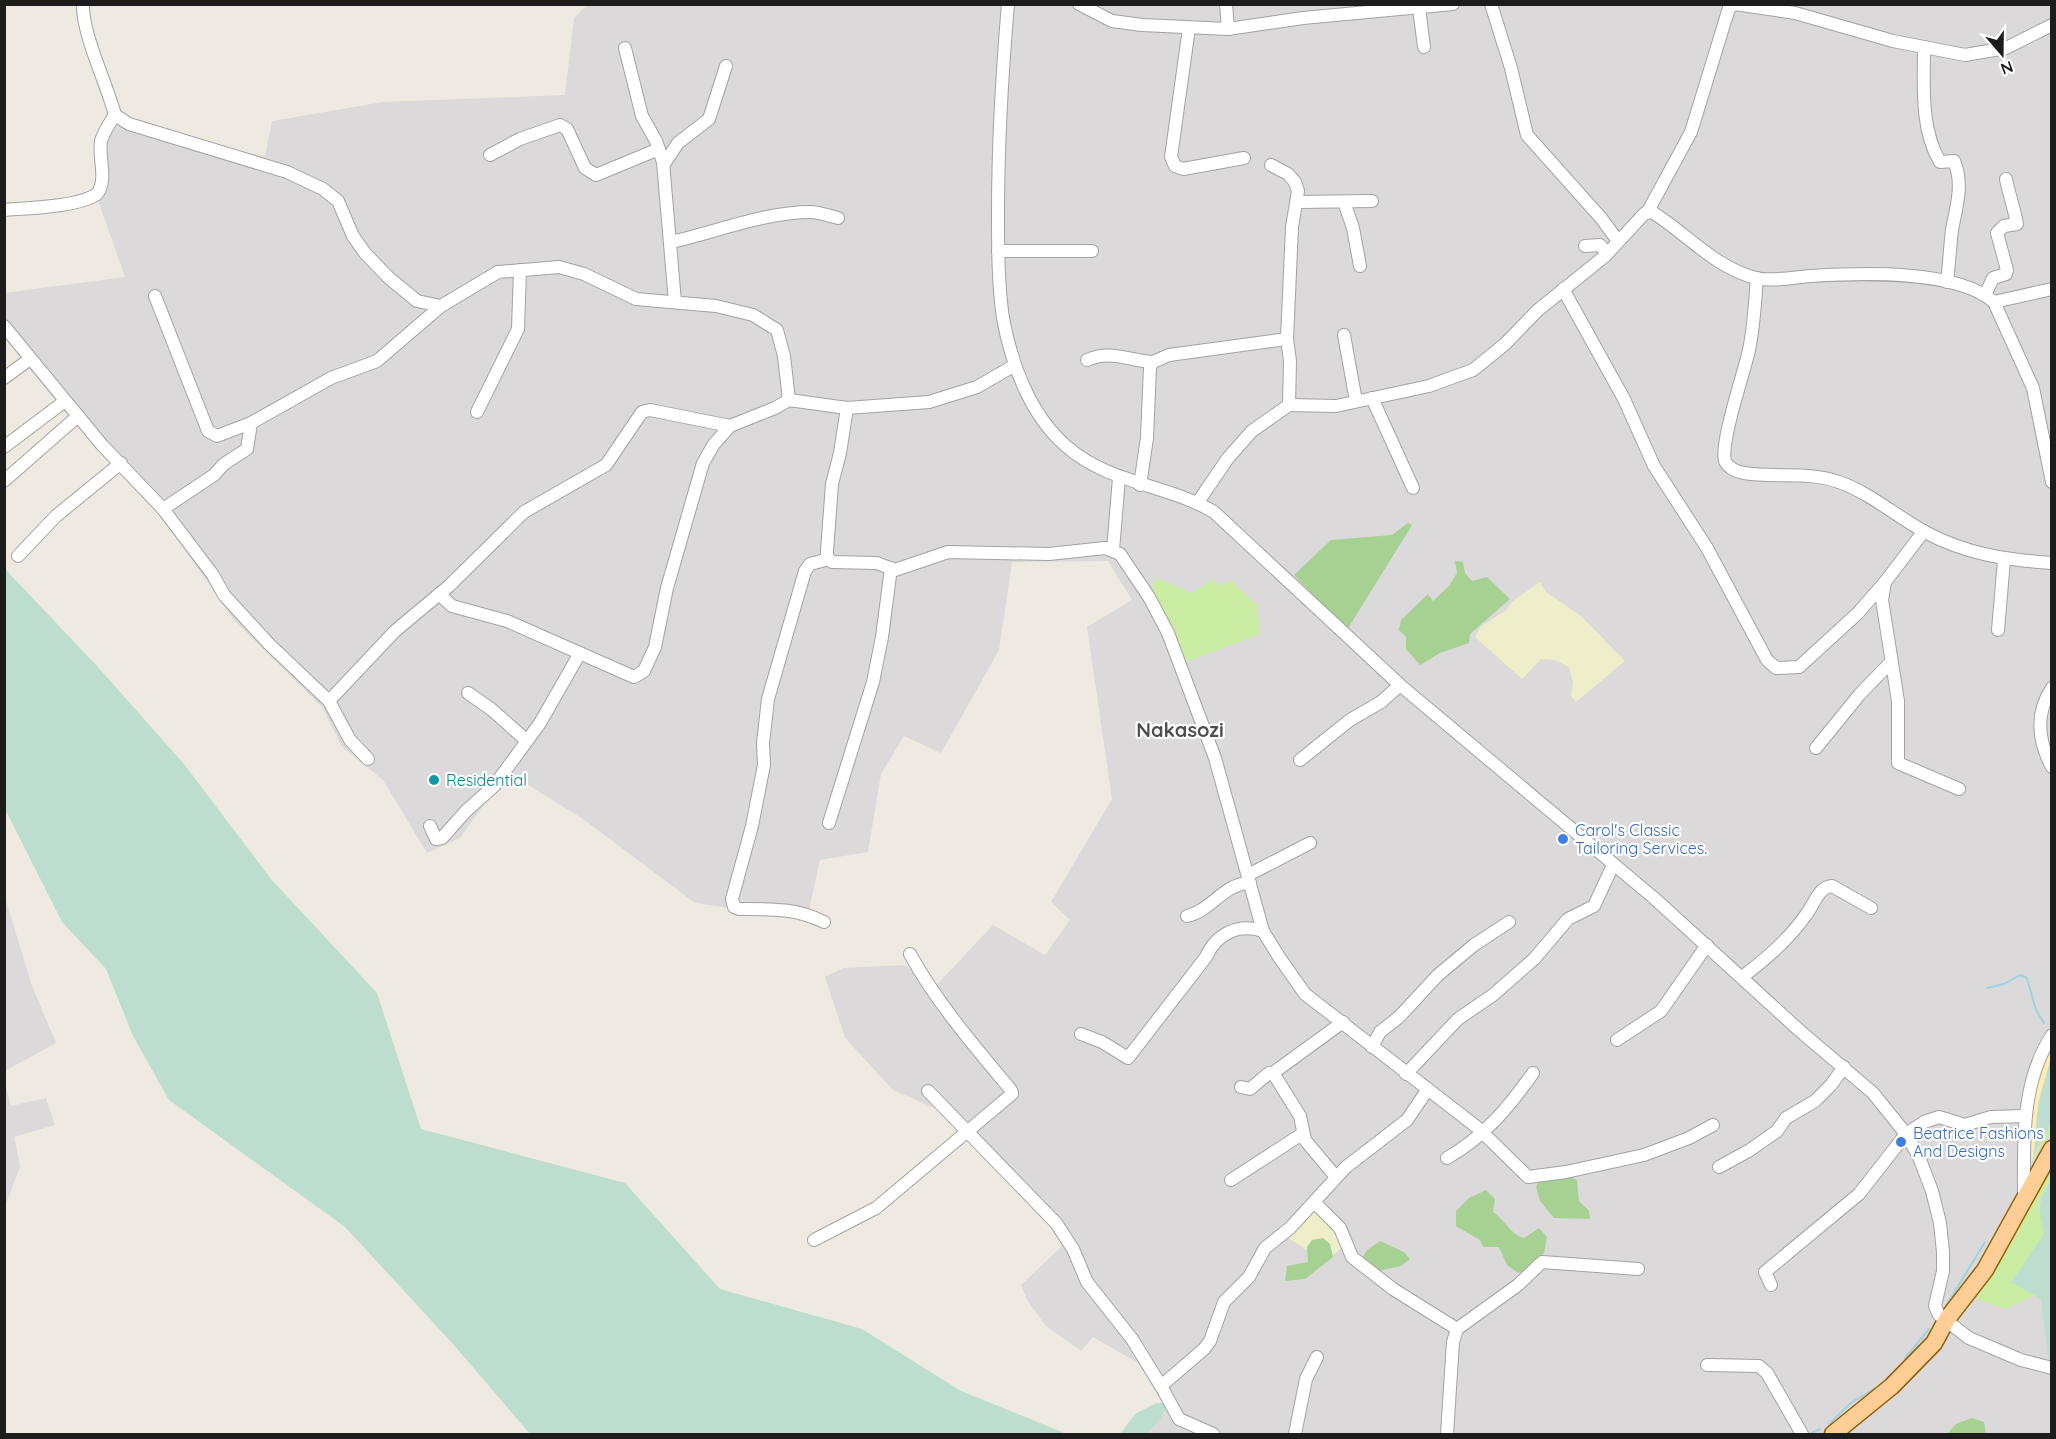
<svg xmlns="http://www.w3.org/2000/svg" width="2056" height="1439" viewBox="0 0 2056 1439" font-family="Quicksand,sans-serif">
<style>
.residential{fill:#dbd9d9}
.farmland{fill:#eeefca}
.grass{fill:#caeda3}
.forest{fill:#a7d193}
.wetland{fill:#bddece}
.sand{fill:#ffecaf}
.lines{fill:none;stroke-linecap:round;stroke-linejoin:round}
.stream{stroke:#9ed3e0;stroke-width:2}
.minor-casing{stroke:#a3a3a3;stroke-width:14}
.major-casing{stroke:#955f00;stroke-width:19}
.minor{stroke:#fff;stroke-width:12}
.major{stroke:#ffce96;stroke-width:16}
.culture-dot{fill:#0f9aa8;stroke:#fff;stroke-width:2}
.shop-dot{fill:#3f7fe0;stroke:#fff;stroke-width:2}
.labels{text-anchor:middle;stroke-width:4.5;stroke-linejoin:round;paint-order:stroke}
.culture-label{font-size:16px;fill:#0d838f;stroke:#fff;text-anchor:start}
.shop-label{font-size:16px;fill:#366cbe;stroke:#fff;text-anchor:start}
.quarter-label{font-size:20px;font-weight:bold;fill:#4f4f4f;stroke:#fff}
</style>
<rect width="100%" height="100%" fill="#efeae1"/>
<g class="residential">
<polygon points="912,4 2051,5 2051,1434 1149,1434 1153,1426 1165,1413 1166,1408 1138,1363 1093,1337 1081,1351 1046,1326 1027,1300 1021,1285 1062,1246 1045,1219 937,1109 893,1090 845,1038 825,977 843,968 905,965 932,990 993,925 1045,955 1070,920 1051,902 1112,799 1087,627 1132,600 1108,561 1012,562 999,650 941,753 904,736 881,774 868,852 820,860 807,919 695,903 583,819 507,772 460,838 427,853 383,780 342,747 322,707 233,619 157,510 59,405 5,338 4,293 125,277 98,200 100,137 111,125 265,156 272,121 383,102 565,95 574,18 587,5"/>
<polygon points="4,894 32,986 56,1043 5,1071"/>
<polygon points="5,1083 11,1106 46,1098 55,1125 14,1137 20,1166 5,1206"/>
</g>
<g class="farmland">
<polygon points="1540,582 1546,592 1581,616 1625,661 1576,702 1571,696 1573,682 1569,667 1554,660 1541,659 1522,679 1475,637 1480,627 1505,611 1513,601"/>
<polygon points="1312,1207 1336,1227 1344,1246 1325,1262 1284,1235"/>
</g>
<g class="grass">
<polygon points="1157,578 1191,593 1212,580 1222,586 1230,580 1257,605 1260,634 1186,662 1152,586"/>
<polygon points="2051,1123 2051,1133 2031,1163"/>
<polygon points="2051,1165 2051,1180 2039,1200 2044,1234 2011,1282 2036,1295 2006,1309 1976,1299"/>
</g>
<g class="forest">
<polygon points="1408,523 1412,525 1347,630 1294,575 1331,540 1392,535"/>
<polygon points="1455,561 1463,562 1465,573 1472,581 1487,577 1510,599 1470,634 1469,643 1440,653 1420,665 1406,649 1406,637 1399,630 1401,620 1428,594 1433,601 1449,586 1457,573"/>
<polygon points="1568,1176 1577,1180 1579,1201 1589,1211 1590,1219 1554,1218 1540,1201 1536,1187 1538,1183"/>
<path d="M1486,1190L1495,1199L1493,1212C1505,1220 1511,1235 1524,1238L1539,1228L1547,1237L1544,1253L1537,1259L1540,1267L1518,1273L1507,1265L1499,1247H1483L1480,1240L1456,1226V1211L1469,1198Z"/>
<polygon points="1323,1238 1330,1244 1333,1257 1305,1279 1285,1281 1287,1266 1308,1262 1307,1247 1312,1240"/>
<polygon points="1380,1241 1404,1252 1410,1259 1401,1266 1373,1272 1361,1260 1367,1250"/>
<polygon points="1972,1418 1984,1422 1986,1434 1947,1434 1956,1424"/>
</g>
<g class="wetland">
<polygon points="5,569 97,666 184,764 271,879 377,993 421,1129 625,1183 720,1289 862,1329 961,1391 1067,1434 530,1434 453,1344 345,1227 169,1100 133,1036 106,969 62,922 5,809"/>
<polygon points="2051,1058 2051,1123 2034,1153 2038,1104"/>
<path d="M2051,1180V1363L2049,1362L2041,1299L2011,1282L2044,1234C2039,1207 2036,1205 2051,1180Z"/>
<path d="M1156,1403H1163L1166,1408C1164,1418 1152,1425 1148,1434H1120L1135,1414Z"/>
</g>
<path class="sand" d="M2051,1047C2051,1068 2041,1086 2038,1106C2035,1125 2037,1145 2031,1163H2027C2028,1122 2027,1083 2051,1047Z"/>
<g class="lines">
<g class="stream">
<polyline points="1987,988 2004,984 2020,975 2027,978 2036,1010 2044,1023"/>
<polyline points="1946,1306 1985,1242"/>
<polyline points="1905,1358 1929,1329"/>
<polyline points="1829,1424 1852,1402 1874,1389"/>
<polyline points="1810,1434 1820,1429"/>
</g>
<g class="minor-casing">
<g id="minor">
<path d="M83,4C82,34 107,84 115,115L129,124L287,172L323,189L338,201L353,236L365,253L389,278L417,301L441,306L498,272L559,267L584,274L636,299L716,306L753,315L777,330L784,356L789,400"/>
<path d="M1008,4C1002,74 998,143 998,213C998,248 998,284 1003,318C1011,363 1030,415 1066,446C1109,484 1167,484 1214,512L1400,685L1654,898L1800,1031L1873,1093L1906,1134L1919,1157L1932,1191L1940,1223L1943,1252V1271L1935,1306L1939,1315L1969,1338L2021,1360L2052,1368"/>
<polyline points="1079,4 1112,21 1142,25 1228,29 1303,18 1453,4"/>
<polyline points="1226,4 1228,29"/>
<polyline points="1491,4 1511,68 1527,135 1601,218 1618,241"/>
<polyline points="1735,4 1795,13 1893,41 1965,55 2006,48 2052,25"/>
<polyline points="1419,8 1424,47"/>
<polyline points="1189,28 1171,157 1175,166 1183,169 1244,158"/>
<path d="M1924,47C1924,85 1920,128 1940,162L1954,161C1964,184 1956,208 1952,230C1950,247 1949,265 1947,282"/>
<polyline points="625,48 642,116 656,141 663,162 675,302"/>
<polyline points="490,155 520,139 560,125 567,129 585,168 596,175 659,149"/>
<polyline points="664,164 678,143 709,119 726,66"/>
<polyline points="1271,165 1288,174 1295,182 1298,191 1292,227 1287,339 1290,361 1289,405"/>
<polyline points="1298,202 1372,201"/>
<polyline points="1344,202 1353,228 1360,266"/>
<path d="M4,210C28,208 78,207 97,194C108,180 98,157 101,141C104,131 109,124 115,115"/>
<polyline points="1647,213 1691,132 1729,8 1735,4"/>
<path d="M671,242C716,232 764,212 811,212C819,212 829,216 838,218"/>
<polyline points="1585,246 1600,245 1607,253"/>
<polyline points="998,251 1092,251"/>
<path d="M1757,278C1755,302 1754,326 1749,350C1744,373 1720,442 1725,461C1728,468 1737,472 1744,473C1775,478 1808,471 1839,482C1870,493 1896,516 1925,532C1966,554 2006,560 2052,563"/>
<polyline points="1563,289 1624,399 1654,466 1707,548 1767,660 1776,668 1799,667 1858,613 1885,582"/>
<path d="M1985,295L1993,278L2006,274L2007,270L1997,233L2004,226L2017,224C2014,208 2009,194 2006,179"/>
<polyline points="155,296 208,431 217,436 251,423"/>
<polyline points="1994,302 2052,289"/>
<polyline points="4,326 102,445 163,509 213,575 224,595 269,644 329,701 350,740 368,759"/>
<polyline points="1344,335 1356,401"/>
<path d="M1087,360C1110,349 1130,361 1153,362"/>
<polyline points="4,378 30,359"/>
<polyline points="1372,398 1413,488"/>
<polyline points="847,408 840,453 832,484 827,551 827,557 832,562 877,563 895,570 948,552 1049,554 1105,548 1120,554 1149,597 1168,633 1215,758 1263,931 1279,957 1305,994 1478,1128 1528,1177 1566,1172 1644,1155 1689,1138 1713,1125"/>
<polyline points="477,412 518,329 520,270"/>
<polyline points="4,447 65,401"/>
<polyline points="4,481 78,416"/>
<polyline points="1140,485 1147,438 1150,367 1153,362 1169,355 1287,339"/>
<path d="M1198,502L1228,458L1252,431L1289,405L1336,406L1429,386L1473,370L1505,344L1538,310L1605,256L1645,213L1652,212C1686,233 1715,268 1756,278C1772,282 1795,277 1811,276C1860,273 1956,269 1994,302L2033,388L2052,482"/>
<polyline points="163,509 214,475 224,464 247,449 251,423 331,378 377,361 441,306"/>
<polyline points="1924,531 1885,582 1882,600 1898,701 1898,763 1959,789"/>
<polyline points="1113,550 1119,478"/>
<polyline points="18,556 56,516 121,463"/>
<polyline points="439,594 452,606 507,621 634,677 644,671 655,647 667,588 703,463 714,444 730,426 775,408 789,400 847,408 929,402 977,387 1015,365"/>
<polyline points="1998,630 2004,560"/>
<path d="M2052,688C2035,713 2038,741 2052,767"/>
<polyline points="468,693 491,709 527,741"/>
<polyline points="329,701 395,631 449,586 524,512 606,465 642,412 650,410 730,426"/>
<polyline points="1816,748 1860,694 1891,662"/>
<polyline points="1300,760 1350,720 1381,702 1400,685"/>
<polyline points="829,823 873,682 882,637 891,568"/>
<polyline points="430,826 436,839 442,838 466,811 494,786 540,723 580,653"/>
<polyline points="1248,875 1310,843"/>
<path d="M1187,916C1211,911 1224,883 1250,883"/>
<path d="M824,922C796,908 770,909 739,909L734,907L732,899L752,826L764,765L763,743L768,699L805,571L810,564L829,559"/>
<path d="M1742,977C1765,960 1792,936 1808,912C1815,902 1819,887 1832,886L1871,908"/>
<path d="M1081,1034L1102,1042L1128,1058L1206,957C1216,934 1238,923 1263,931"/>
<polyline points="1617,1040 1661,1011 1707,945"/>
<polyline points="1372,1047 1380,1032 1399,1017 1438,975 1474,945 1509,922"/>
<polyline points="1273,1073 1300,1116 1305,1140 1336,1177"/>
<polyline points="1406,1074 1458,1019 1493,995 1534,959 1568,919 1594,906 1613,865"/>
<polyline points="1241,1087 1250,1089 1269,1073 1273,1073 1343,1022"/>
<polyline points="928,1091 1056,1223 1073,1249 1087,1282 1132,1339 1161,1386"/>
<path d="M1447,1158C1484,1137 1509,1107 1533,1073"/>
<polyline points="1719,1167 1750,1150 1777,1131 1786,1118 1815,1101 1831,1085 1844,1067"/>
<polyline points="1231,1180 1302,1134"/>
<path d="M2024,1200C2024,1144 2020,1084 2052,1035"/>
<polyline points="1314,1202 1340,1228 1352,1257 1393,1289 1457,1329"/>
<path d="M814,1240L876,1208L1012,1094L1011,1090C975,1047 937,1003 910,954"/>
<polyline points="1771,1285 1765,1272 1859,1194 1906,1134 1924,1122 1939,1117 1965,1125 1991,1117 2025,1116"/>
<polyline points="1707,1365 1759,1366 1767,1373 1802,1434"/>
<polyline points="1213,1434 1179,1419 1161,1386 1204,1349 1210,1341 1224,1302 1249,1277 1265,1248 1290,1228 1346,1167 1407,1120 1428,1089"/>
<polyline points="1295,1434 1306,1379 1317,1357"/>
<polyline points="1447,1434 1453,1342 1457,1329 1518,1285 1542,1262 1638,1269"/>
</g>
</g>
<g class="major-casing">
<polyline id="major" points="1833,1434 1892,1386 1934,1343 1947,1319 1985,1270 2052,1149"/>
</g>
<use href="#minor" class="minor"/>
<use href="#major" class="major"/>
</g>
<circle class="culture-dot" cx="434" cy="780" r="6"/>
<g class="shop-dot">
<circle cx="1563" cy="839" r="6"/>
<circle cx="1901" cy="1142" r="6"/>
</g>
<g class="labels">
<g class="culture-label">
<text x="446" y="786">Residential</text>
</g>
<g class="shop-label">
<text x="1575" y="836">Carol's Classic<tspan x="1575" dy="18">Tailoring Services.</tspan></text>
<text x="1913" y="1139">Beatrice Fashions<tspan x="1913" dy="18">And Designs</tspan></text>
</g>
<g class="quarter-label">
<text x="1180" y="737">Nakasozi</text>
</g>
</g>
<rect width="2056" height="1439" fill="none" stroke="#1c1c1c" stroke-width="12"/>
<g transform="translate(2002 54) rotate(160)" stroke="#ffffff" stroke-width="4.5" paint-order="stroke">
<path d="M0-4.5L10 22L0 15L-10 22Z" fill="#1c1c1c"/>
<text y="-9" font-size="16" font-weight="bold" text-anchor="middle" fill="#1c1c1c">N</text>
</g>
</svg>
